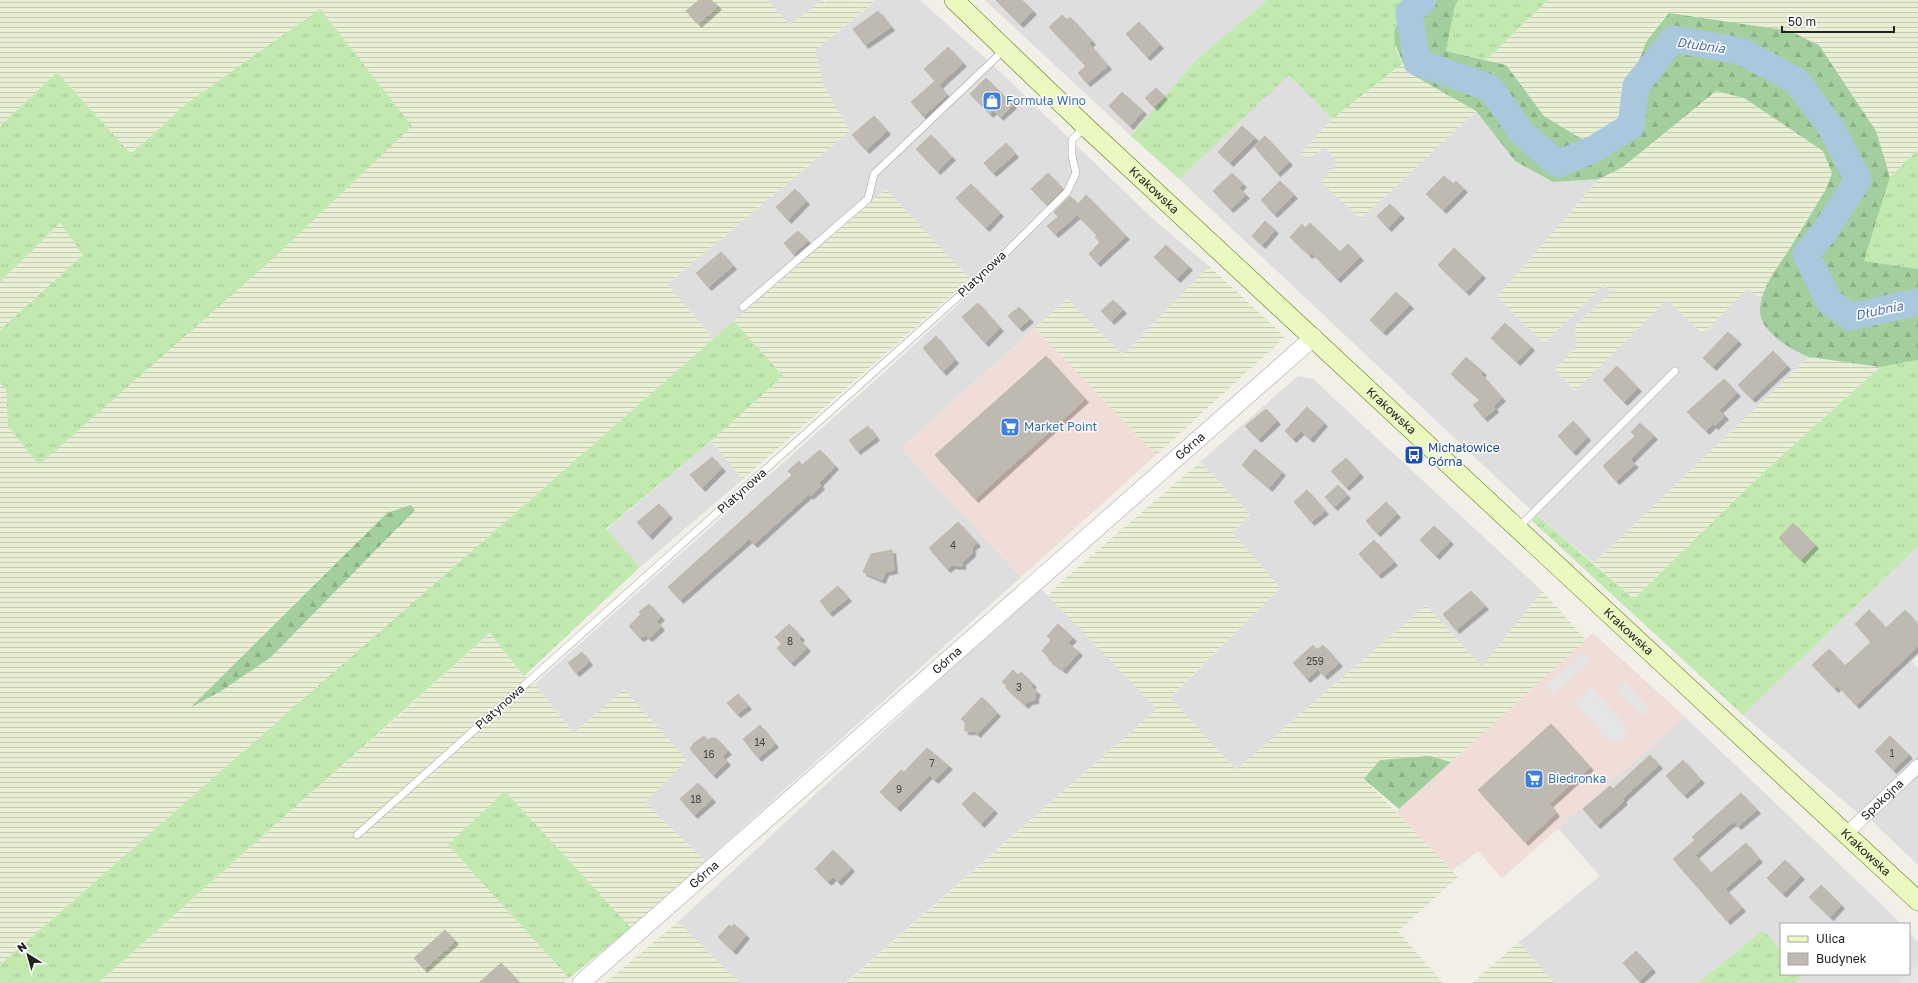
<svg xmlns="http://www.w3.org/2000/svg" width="1918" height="983" viewBox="0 0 1918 983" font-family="'Golos Text',sans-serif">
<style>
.residential{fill:#dfdede}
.commercial{fill:#f1ddd8}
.farmland{fill:url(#farmland-rules)}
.grass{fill:url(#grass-tufts)}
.forest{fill:url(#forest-firs)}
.parking{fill:#e5e5e5}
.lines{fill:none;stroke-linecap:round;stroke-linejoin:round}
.river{stroke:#aac8dd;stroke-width:27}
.building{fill:#beb9b1;stroke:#c2b9aa;filter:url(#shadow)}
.service-casing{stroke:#a5a5a5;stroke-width:8}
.minor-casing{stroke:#a5a5a5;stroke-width:14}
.tertiary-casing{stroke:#a5a5a5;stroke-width:18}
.secondary-casing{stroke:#577708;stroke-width:20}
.service{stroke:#fff;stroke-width:7}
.minor{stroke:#fff;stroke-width:13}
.tertiary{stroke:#fff;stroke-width:17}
.secondary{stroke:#ebf8bf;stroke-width:19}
.labels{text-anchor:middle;stroke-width:3;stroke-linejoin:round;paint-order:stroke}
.number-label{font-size:10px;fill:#484745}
.shop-label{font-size:12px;fill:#366cbe;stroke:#fff;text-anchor:start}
.street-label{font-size:12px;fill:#212121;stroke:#fff}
.transit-label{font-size:12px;fill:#164399;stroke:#fff;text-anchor:start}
.water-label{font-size:13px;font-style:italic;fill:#4f6daf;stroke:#fff}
</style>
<defs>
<pattern id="farmland-rules" width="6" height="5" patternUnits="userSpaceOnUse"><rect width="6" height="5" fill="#e8eed4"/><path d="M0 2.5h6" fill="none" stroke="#c7ccb6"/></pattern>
<pattern id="grass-tufts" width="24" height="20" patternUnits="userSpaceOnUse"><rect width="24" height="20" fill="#c1e9b0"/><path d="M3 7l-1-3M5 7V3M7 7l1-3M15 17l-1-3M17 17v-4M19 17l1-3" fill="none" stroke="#a6c897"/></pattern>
<pattern id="forest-firs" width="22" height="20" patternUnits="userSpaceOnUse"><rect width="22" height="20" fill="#a3cf9e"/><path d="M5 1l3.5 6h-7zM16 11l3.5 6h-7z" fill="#8cb188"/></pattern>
<filter id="shadow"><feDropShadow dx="3.5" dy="3.5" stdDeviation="0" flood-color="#0004"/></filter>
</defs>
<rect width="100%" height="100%" fill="#f1efe8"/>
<g class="residential">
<polygon points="767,0 822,0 790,25"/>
<polygon points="874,0 920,0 994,66 1154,220 1209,266 1123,355 1067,299 901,448 1021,577 705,861 574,733 535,684 888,369 976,288 886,189 714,340 667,284 850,131 823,84 815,50 875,2"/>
<polygon points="985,0 1267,0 1196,60 1131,136"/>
<polygon points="1289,74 1332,119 1301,153 1324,145 1339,163 1361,219 1476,111 1515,161 1553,182 1599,179 1497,297 1544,343 1604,285 1612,293 1575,326 1578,345 1555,370 1575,390 1667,299 1703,334 1747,289 1762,300 1760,312 1798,353 1809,357 1594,563 1529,508 1179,179"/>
<polygon points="1298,376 1313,379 1542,591 1482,667 1352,669 1236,770 1170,698 1280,588 1233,533 1250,514 1200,462"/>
<polygon points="711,441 743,479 640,567 606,530"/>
<polygon points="1918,546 1918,655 1912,661 1918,668 1918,761 1859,814 1743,715"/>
<polygon points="1039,587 1158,708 845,983 740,983 678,922"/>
<polygon points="1685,717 1879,902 1901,924 1781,924 1781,950 1763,930 1698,983 1554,983 1519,942 1600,876 1558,828"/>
<polygon points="1918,776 1918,865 1871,820"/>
<polygon points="1909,932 1918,942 1918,983 1794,983 1803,974 1909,974"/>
</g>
<g class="commercial">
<polygon points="1035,328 1156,455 1021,577 901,448"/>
<polygon points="1593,633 1685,717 1502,878 1478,851 1452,871 1396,812"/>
</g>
<g class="farmland">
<polygon points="0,0 767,0 790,25 822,0 825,3 829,0 875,1 815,50 823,84 850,131 667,284 714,340 0,965 0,383 6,389 8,426 186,104 131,154 57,72 0,126"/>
<polygon points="1548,0 1918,0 1918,150 1890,177 1876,131 1819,45 1796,34 1646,42 1617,121 1587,142 1544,116 1506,65 1486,60"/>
<polygon points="1403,63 1411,74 1476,111 1361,219 1321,182 1338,163 1326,147 1307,159 1301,153 1332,119"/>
<polygon points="1716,91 1744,98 1823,151 1832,173 1825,191 1765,288 1762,300 1747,289 1703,334 1667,300 1576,390 1555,370 1577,345 1575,326 1611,292 1604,285 1544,343 1497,297 1599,179 1624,167"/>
<polygon points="886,189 970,279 743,479 711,441 783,376 734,321"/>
<polygon points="60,223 83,255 0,330 0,282"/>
<polygon points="1209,266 1285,337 1156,455 1035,328 1067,299 1123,355"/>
<polygon points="1809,357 1880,367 1765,471 1634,599 1594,563"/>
<polygon points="1200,462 1250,514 1233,533 1280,588 1170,697 1236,770 1426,605 1482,667 1542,591 1586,640 1451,762 1430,756 1364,779 1458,877 1398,931 1443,983 846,983 1157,709 1048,596 1060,583"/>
<polygon points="491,633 524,676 535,684 574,733 624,689 687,760 645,802 705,861 631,928 505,792 449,845 569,978 564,983 98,983"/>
<polygon points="678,922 740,983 605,983"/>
<polygon points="1519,942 1554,983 1472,983"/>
</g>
<g class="grass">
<path d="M1267,0H1409C1398,11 1394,28 1395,43C1395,50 1401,58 1403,63L1332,119L1289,75L1179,179L1131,136L1196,60Z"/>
<polygon points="1458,0 1548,0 1486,60 1446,51 1455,5"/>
<polygon points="320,9 412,126 277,255 39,465 8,426 6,389 0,383 0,330 83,255 60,223 0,282 0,126 57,72 131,154 186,104"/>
<polygon points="1918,150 1918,269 1864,261 1890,177"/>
<polygon points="734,321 783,376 711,441 606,529 640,567 524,676 490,633 98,983 0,983 0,965"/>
<polygon points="1918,360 1918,546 1743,715 1532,521 1537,515 1634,599 1765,471 1880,367"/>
<polygon points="505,791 631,928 569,978 448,845"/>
<polygon points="1763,930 1781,950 1781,974 1803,975 1794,983 1698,983"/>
</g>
<g class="forest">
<path d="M1409,0H1458L1455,5L1446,51L1506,65L1544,116L1587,142L1617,121L1646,42L1669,13L1784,30L1796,34L1819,45L1876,131L1890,177L1864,261L1918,269V360L1880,367L1809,357C1793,351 1759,331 1760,311C1760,288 1778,267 1790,248C1802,229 1813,210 1825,191L1832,173L1823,151L1744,98L1716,91L1623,167L1599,179L1553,182L1515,161L1476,111L1411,74L1403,63L1395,44L1394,32L1403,7Z"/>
<polygon points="411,505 415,510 270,658 221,691 190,708 387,513"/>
<polygon points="1430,756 1451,762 1399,809 1364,779 1380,760"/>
</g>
<g class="parking">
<polygon points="1584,652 1591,661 1553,694 1545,686"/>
<polygon points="1625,682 1650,708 1642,716 1617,690"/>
<polygon points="1591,687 1629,728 1624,732 1628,737 1621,744 1617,740 1612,744 1574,702"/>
<polygon points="1918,960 1918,983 1899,983 1907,974 1909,974 1909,971"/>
</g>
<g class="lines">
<polyline class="river" points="1423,0 1409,13 1417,62 1490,88 1522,133 1558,164 1594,149 1631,126 1636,86 1673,39 1741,51 1797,81 1832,129 1858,180 1825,231 1806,254 1829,301 1850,317 1918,302"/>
</g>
<g class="building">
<polygon points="699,0 711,0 718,6 698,24 686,11"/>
<polygon points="996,0 1022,0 1033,11 1020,24"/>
<polygon points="878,11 891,27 865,45 853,29"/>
<polygon points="1062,15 1067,20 1070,17 1092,41 1089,44 1108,66 1087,83 1078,73 1086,66 1049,27"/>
<polygon points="1139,22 1160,45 1147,57 1126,34"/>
<polygon points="948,47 963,63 939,85 924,69"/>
<polygon points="986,78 1013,105 1000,117 994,110 990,114 970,94"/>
<polygon points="935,81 947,95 923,116 911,102"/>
<polygon points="1156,88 1164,96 1154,107 1145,98"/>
<polygon points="1122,92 1143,111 1130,126 1109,106"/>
<polygon points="874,116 887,131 866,150 852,135"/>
<polygon points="1242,126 1255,138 1230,163 1218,152"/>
<polygon points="931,135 952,157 937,171 916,149"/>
<polygon points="1265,136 1289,162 1277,173 1254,146"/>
<polygon points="1006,143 1015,154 993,173 984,163"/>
<polygon points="1048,173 1063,189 1047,205 1031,189"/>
<polygon points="1232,173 1243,184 1239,188 1246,195 1230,209 1213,191"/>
<polygon points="1444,176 1453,184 1456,181 1464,189 1443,210 1426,194"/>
<polygon points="1280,181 1294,195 1274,214 1261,200"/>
<polygon points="971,184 1000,213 986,228 956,198"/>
<polygon points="795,189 806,201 788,220 776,207"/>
<polygon points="1086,195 1126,236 1097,263 1089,254 1100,242 1095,237 1097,235 1077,215 1055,234 1047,226 1058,217 1054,212 1070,196 1078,204"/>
<polygon points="1390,204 1401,215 1388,228 1377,216"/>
<polygon points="1265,221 1275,230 1262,245 1252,236"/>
<polygon points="1310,223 1340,252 1348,244 1360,257 1337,279 1312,253 1309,255 1290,237 1302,224 1305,228"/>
<polygon points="798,231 808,241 793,254 784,243"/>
<polygon points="1166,245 1189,267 1177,279 1154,257"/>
<polygon points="1454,248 1482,275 1466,292 1438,265"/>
<polygon points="721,252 733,266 708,287 696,273"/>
<polygon points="1396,292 1410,305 1383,332 1370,320"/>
<polygon points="1113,300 1123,310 1111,321 1101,311"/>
<polygon points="978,303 1000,328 985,343 962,317"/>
<polygon points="1019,307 1030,319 1019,328 1008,316"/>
<polygon points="1505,323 1531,347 1517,362 1491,338"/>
<polygon points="1728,332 1738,341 1713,367 1703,358"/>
<polygon points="936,336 955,360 943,372 923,348"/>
<polygon points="1773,351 1787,366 1752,399 1738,385"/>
<polygon points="1046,356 1085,399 975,499 935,455"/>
<polygon points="1466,357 1483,372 1481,374 1502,398 1493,406 1495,409 1484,418 1473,405 1480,400 1451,374"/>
<polygon points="1617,366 1638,388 1624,402 1603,380"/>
<polygon points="1724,379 1737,393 1719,410 1725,416 1715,426 1713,424 1706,431 1687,412"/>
<polygon points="1307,407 1324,423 1310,439 1301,431 1293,439 1285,431"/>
<polygon points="1266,409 1277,421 1258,439 1245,426"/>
<polygon points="1573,421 1587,437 1573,452 1558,436"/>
<polygon points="1640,423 1654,436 1630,460 1635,464 1616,481 1603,466 1635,436 1631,432"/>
<polygon points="868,426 876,437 857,451 849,440"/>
<polygon points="1255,449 1282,472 1269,488 1242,465"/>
<polygon points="820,450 835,466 819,483 821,486 810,496 809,494 754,544 749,539 680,600 668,587 792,475 788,471 799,461 802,465"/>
<polygon points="712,457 722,468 702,488 690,475"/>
<polygon points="1346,458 1360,474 1346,487 1331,471"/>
<polygon points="1338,485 1347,495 1334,507 1325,497"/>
<polygon points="1307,490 1325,511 1311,522 1294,502"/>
<polygon points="1386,502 1397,514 1377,533 1366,521"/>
<polygon points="659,504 669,515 649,536 637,522"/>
<polygon points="958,522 977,543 972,547 972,553 962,562 962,566 952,565 947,569 929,548"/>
<polygon points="1793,523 1815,545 1801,560 1779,538"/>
<polygon points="1434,526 1450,541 1436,556 1420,540"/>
<polygon points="1374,540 1394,562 1378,575 1359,554"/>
<polygon points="892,550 894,570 885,572 882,580 863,572 871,554"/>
<polygon points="838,586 848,598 829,613 820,601"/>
<polygon points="1471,591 1485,606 1456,630 1443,614"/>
<polygon points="649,604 661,617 656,621 661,627 649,638 645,635 640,638 629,626 641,614 639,612"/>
<polygon points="1869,610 1886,628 1905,610 1918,624 1918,646 1856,705 1838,686 1835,689 1812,665 1829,649 1845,666 1871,642 1855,624"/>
<polygon points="789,624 801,637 799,639 807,648 791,663 777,648 782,644 775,637"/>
<polygon points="1058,624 1073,638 1068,643 1079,652 1063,670 1049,660 1049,657 1042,651 1051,640 1047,636"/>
<polygon points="1313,645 1317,650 1323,645 1339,663 1324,676 1318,669 1307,679 1293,663"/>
<polygon points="582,652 589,662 576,673 568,663"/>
<polygon points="1013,670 1018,675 1021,672 1033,684 1031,686 1037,692 1035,695 1035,700 1029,701 1025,705 1006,688 1007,686 1002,682"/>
<polygon points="738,694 748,706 737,714 727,703"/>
<polygon points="982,697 997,713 977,734 974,731 965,731 965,722 961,719"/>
<polygon points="1551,724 1590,767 1549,804 1556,813 1525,842 1478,790"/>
<polygon points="760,725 775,744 758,758 743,739"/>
<polygon points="704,736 708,740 711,738 716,738 728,751 722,756 727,762 713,775 690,749 694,743"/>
<polygon points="1890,736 1909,755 1893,770 1875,751"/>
<polygon points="927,748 949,766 935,780 929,775 897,808 880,792 901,770 904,772"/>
<polygon points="1650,755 1659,765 1622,799 1624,801 1597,825 1583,809 1610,786 1613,789"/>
<polygon points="1683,760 1701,780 1684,795 1666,776"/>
<polygon points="698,783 712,799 694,815 680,799"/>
<polygon points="974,792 994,810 981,824 962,804"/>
<polygon points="1741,793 1757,810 1738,826 1734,822 1730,824 1695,855 1711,873 1746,843 1759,859 1725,889 1742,908 1727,921 1673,859 1695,840 1692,837"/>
<polygon points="833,850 851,868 838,882 833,877 828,882 815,869"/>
<polygon points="1785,860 1801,876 1783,894 1767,878"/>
<polygon points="1821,885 1841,905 1830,917 1809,897"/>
<polygon points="734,924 746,935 733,951 718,937 729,925 732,927"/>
<polygon points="445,930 455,941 424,969 414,958"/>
<polygon points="1636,951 1652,969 1639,981 1623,963"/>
<polygon points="501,963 520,983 479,983"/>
</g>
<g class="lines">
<g class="service-casing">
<g id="service">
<polyline points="743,307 868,199 874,174 1004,50"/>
<polyline points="1518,528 1675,371"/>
<polyline points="357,835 988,270 1067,192 1076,173 1072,156 1072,140 1085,126"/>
</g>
</g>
<g class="minor-casing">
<g id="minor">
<path id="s1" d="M1846,834L1918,766"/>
</g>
</g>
<g class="tertiary-casing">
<g id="tertiary">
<path id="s2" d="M581,983L1314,337"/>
</g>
</g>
<g class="secondary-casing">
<g id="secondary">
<path id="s3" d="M954,0L1085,126L1918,901"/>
</g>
</g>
<use href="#service" class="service"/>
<use href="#minor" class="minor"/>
<use href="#tertiary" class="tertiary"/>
<use href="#secondary" class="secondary"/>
</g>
<defs>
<g id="shop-square" transform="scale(1)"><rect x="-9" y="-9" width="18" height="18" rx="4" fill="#3f7fe0" stroke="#fff"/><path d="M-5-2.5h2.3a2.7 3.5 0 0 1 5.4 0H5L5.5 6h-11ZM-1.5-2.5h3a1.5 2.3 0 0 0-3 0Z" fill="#fff"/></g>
<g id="supermarket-square" transform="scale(1)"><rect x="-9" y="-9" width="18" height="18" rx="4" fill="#3f7fe0" stroke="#fff"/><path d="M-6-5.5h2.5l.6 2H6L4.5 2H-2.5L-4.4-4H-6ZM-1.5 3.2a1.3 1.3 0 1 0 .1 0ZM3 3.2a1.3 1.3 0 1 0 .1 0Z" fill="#fff"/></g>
<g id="bus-square" transform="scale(1)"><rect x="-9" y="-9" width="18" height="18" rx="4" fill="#1a4fb4" stroke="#fff"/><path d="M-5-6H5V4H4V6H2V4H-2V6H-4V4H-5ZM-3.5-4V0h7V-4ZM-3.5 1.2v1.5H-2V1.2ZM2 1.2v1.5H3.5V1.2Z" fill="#fff"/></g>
</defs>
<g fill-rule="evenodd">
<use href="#shop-square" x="992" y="101"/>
<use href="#supermarket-square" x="1010" y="427"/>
<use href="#bus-square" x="1414" y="455"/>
<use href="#supermarket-square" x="1534" y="779"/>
</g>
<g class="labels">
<g class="number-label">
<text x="953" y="549">4</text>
<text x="790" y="645">8</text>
<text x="1315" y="665">259</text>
<text x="1019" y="691">3</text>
<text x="760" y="746">14</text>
<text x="1892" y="757">1</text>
<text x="709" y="758">16</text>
<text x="932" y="767">7</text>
<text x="899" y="793">9</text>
<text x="696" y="803">18</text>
</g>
<g class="shop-label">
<text x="1006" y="105">Formuła Wino</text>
<text x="1024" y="431">Market Point</text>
<text x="1548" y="783">Biedronka</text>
</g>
<g class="street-label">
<text dy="4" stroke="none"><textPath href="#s3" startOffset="276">Krakowska</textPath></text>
<text transform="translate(982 274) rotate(-43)" y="4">Platynowa</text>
<text dy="4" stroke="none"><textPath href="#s3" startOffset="600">Krakowska</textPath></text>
<text dy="4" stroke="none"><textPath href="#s2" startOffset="812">Górna</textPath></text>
<text transform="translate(742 491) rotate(-42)" y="4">Platynowa</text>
<text dy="4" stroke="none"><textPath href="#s3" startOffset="924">Krakowska</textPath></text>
<text dy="4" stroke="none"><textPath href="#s2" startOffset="488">Górna</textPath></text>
<text transform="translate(500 707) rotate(-42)" y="4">Platynowa</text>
<text dy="4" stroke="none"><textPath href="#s1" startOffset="50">Spokojna</textPath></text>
<text dy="4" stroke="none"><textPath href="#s3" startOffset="1248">Krakowska</textPath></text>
<text dy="4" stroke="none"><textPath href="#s2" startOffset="164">Górna</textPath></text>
</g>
<g class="transit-label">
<text x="1428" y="452">Michałowice<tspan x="1428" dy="14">Górna</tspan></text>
</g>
<g class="water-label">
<text transform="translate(1701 45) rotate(8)" y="5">Dłubnia</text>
<text transform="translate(1879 310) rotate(-12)" y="5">Dłubnia</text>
</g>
</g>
<rect x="1780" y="923" width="130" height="52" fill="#ffffff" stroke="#a6a6a6"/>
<rect x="1788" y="936" width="20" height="6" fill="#ebf8bf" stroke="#a6a6a6"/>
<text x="1816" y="943" font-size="12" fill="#212121">Ulica</text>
<rect x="1788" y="953" width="20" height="12" fill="#beb9b1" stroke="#a6a6a6"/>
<text x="1816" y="963" font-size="12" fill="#212121">Budynek</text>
<g transform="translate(28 955) rotate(323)" stroke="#ffffff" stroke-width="3" paint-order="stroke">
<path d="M0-3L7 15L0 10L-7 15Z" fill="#212121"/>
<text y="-6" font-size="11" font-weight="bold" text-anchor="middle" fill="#212121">N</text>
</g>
<path d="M1782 26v6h112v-6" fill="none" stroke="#212121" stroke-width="2"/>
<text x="1788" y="26" font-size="12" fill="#212121" stroke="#ffffff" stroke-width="3" paint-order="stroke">50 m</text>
</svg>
